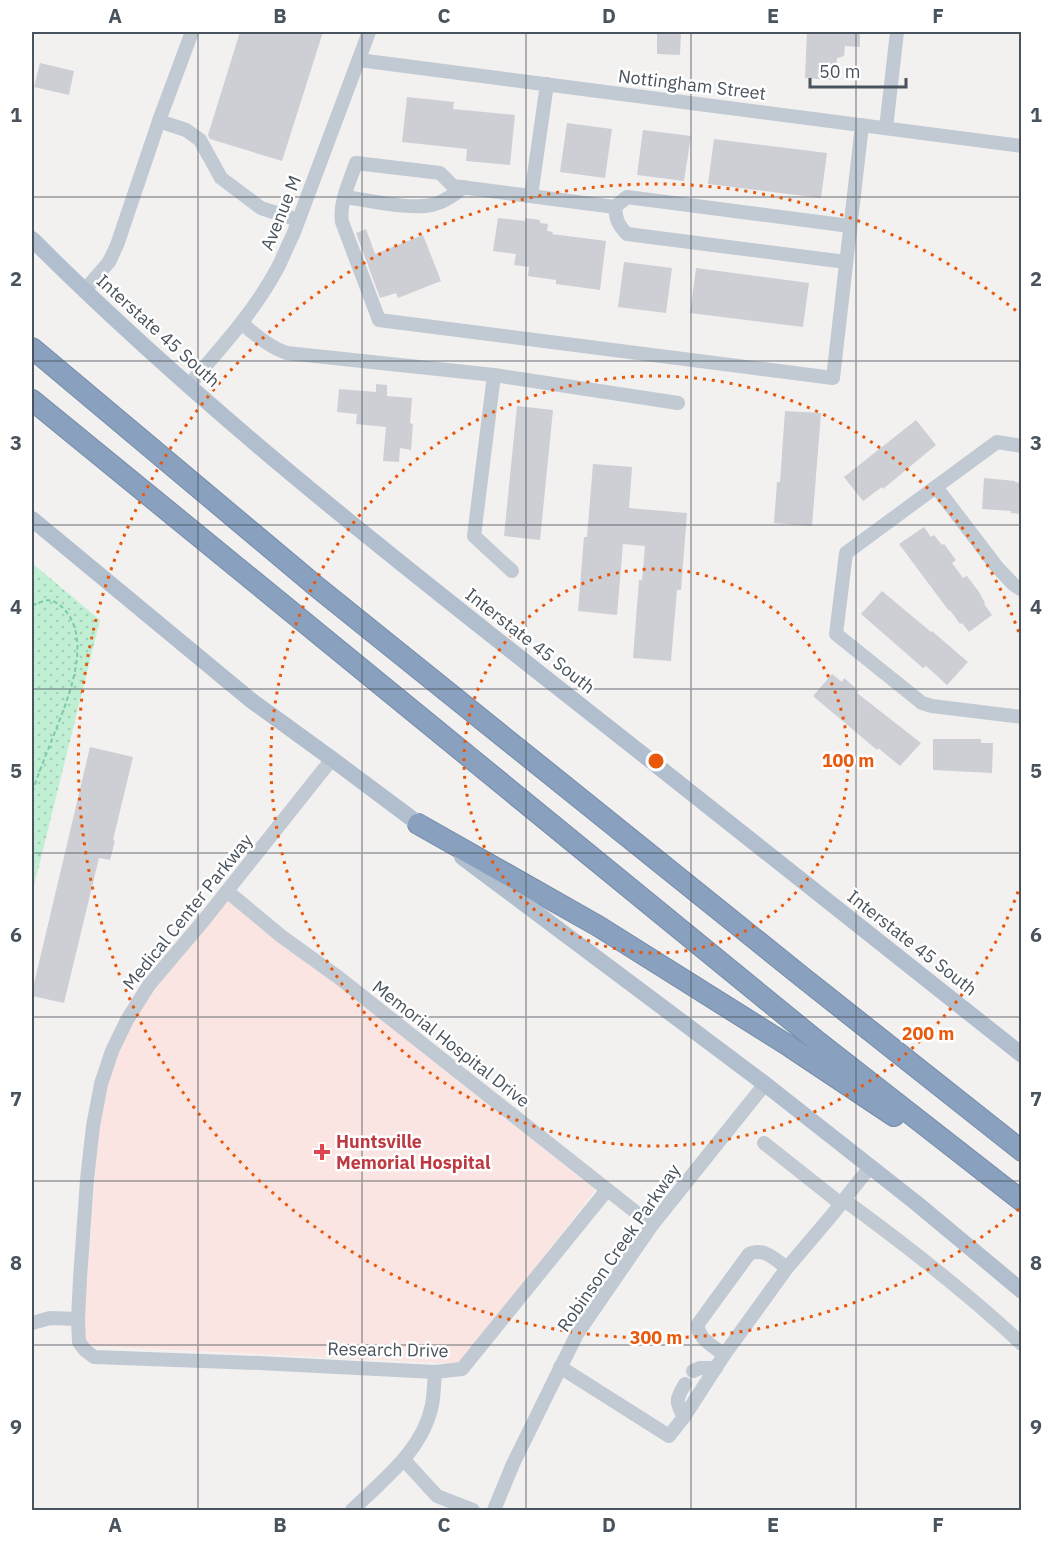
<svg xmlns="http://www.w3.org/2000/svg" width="1053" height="1542" viewBox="0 0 1053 1542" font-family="'IBM Plex Sans',sans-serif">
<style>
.medical{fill:#fbe5e2}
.grass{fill:url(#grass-dots)}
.building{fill:#cdcfd5}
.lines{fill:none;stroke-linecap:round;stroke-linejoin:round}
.highway-casing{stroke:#748caa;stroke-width:22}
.path{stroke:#78cca6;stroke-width:2;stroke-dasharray:4.5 3;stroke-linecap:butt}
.minor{stroke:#c1cad2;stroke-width:14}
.major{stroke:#b1bece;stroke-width:16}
.highway{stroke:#89a1be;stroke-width:20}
.grid{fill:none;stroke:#48535d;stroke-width:1.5;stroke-opacity:0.55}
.ring{fill:none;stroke:#e8590c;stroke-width:3;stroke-dasharray:3 6}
.health-dot{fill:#e0444e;stroke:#fff;stroke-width:2}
.labels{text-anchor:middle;stroke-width:5;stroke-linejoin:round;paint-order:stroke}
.street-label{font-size:18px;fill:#48535d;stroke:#fff}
.health-label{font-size:18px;font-weight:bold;fill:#be3a42;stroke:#fff;text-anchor:start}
.centre{fill:#e8590c;stroke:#fff;stroke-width:3}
.ring-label{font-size:18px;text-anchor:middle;font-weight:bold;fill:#e8590c;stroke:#fff;stroke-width:5;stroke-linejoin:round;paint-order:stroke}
.neatline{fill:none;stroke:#48535d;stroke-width:2}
.grid-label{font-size:20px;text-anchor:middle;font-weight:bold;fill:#48535d}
</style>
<defs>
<pattern id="grass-dots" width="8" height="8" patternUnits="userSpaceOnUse" patternTransform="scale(1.5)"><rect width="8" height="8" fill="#c0efd4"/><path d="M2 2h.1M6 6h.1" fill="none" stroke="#a6cfb8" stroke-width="1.8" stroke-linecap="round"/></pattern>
</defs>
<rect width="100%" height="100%" fill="#f3f0f0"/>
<polygon class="medical" points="229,899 595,1190 461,1364 93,1346 83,1337 100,1113 108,1084 122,1044 150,995"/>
<polygon class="grass" points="32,563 100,620 32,894"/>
<g class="building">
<polygon points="240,32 323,32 282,161 210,139 208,135"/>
<polygon points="657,32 681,32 680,55 657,54"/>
<polygon points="807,32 855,32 855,34 860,34 860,47 845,46 844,56 837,58 835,80 805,78"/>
<polygon points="40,63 74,71 69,95 34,87"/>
<polygon points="407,97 454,102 453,109 515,115 510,165 466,161 467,149 402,142"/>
<polygon points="567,123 612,129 605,178 560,172"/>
<polygon points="643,130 691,136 684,181 637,175"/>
<polygon points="714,139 827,153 821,198 708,184"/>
<polygon points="498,218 525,221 525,218 540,220 540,223 548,224 547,231 553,232 552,234 606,241 600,290 556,284 556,280 528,276 529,267 514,265 516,254 493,251"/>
<polygon points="366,229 375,254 423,235 441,281 398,298 396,293 380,298 356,233"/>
<polygon points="624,262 672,268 666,313 618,307"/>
<polygon points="696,268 809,283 803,327 690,313"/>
<polygon points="376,384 387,385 387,396 412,398 410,423 413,424 411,450 400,448 399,462 383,461 386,427 356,424 357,414 337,412 339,389 376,392"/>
<polygon points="517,406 553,410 540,540 504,536"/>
<polygon points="785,411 821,413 812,526 774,523 777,482 780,482"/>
<polygon points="916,420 936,445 883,489 882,487 863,501 844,477"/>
<polygon points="593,464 632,467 629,508 687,513 681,590 677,590 671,661 633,658 639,580 642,580 645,546 623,544 617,615 578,611 584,537 587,537"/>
<polygon points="984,478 1015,481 1015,482 1022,483 1022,514 1011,513 1011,511 982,509"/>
<polygon points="924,527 931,537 934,535 942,545 944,544 956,560 952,563 963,578 967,576 979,592 985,603 984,604 992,615 969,632 962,623 960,624 950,610 949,611 899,544"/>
<polygon points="882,591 931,632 932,631 968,662 947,685 926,666 923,668 861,614"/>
<polygon points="832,674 842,682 844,678 859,691 857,693 921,743 900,766 878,748 877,750 813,696"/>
<polygon points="933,739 981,739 981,743 993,743 992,773 933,770"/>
<polygon points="90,747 133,757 113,840 115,841 110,860 99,858 64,1003 32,996 32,992"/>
</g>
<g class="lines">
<g class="highway-casing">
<g id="highway">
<polyline points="32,348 317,587 801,976 1022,1151"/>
<polyline points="32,400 817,1041 1022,1201"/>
<polyline points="418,824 598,926 789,1046 894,1116"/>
</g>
</g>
<path class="path" d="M32,606C46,599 52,597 64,609C93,640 68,698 55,732C47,752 39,772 32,793"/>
<g class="minor">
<polyline points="359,60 1022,146"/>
<polyline points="159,121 186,130 200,140 221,178 261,208 298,220"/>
<polyline points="886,128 897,32"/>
<polyline points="531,196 547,84"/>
<path d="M345,197C369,200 413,211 435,204C446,201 455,194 464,187"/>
<path d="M615,207L453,186L440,173L356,163C350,181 339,202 342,222L379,320L833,378L862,125"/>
<path d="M846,262L627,234C618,225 616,219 615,207L627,197L850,226"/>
<polyline points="84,291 109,262 117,245 160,118 192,32"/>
<path d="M241,323C255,334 269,347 287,353L494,375L678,403"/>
<polyline points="494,375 474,536 512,571"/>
<path d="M188,386C220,349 254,312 277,269C283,258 287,246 293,235L369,32"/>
<polyline points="1022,446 997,442 846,553 836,634 922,703 932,706 1022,717"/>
<polyline points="936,487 997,567 1013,584 1022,590"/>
<polyline points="332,759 204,920 149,985 127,1020 112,1051 101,1084 93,1126 87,1180 80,1279 78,1319 79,1342 85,1350 94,1357 259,1363 435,1372 462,1369 607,1190"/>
<polyline points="227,891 281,936 338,977 652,1225"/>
<polyline points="764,1143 841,1204"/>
<path d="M844,1200C906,1245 966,1292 1022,1344"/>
<path d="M787,1268C775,1259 763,1247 749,1254L698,1324C697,1339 714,1346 724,1355L787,1268L832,1215L870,1167"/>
<polyline points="32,1323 50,1318 78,1319"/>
<polyline points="560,1367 669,1436 684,1417 724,1355"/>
<polyline points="693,1371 700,1368 716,1368"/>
<path d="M684,1417C675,1402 676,1399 685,1384"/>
<polyline points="404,1460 437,1496 473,1510"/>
<path d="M352,1510C383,1480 423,1450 432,1405C434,1394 434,1383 435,1372"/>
<polyline points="494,1510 513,1464 577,1334 652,1225 765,1084"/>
</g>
<g class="major">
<path d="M32,239C196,403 379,547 561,690C715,811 868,933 1022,1055"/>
<polyline points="32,519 252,701 332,759 427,830"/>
<polyline points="462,857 765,1084 915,1202 1022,1291"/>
</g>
<use href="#highway" class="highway"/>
</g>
<path class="grid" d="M198,32V1510M362,32V1510M526,32V1510M691,32V1510M856,32V1510M32,197H1022M32,361H1022M32,525H1022M32,689H1022M32,853H1022M32,1017H1022M32,1181H1022M32,1345H1022"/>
<g class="ring">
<circle cx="656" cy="761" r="192"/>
<path d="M1021 883A385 385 0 1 1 1021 639"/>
<path d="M1019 1209A577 577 0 1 1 1019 313"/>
</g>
<path class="health-dot" d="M319 1143h6v6h6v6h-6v6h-6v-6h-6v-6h6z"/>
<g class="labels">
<g class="street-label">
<text transform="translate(692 85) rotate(7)" y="6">Nottingham Street</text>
<text transform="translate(281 213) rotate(-68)" y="6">Avenue M</text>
<text transform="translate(158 331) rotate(42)" y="6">Interstate 45 South</text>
<text transform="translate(530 641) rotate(38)" y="6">Interstate 45 South</text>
<text transform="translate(188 912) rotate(-51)" y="6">Medical Center Parkway</text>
<text transform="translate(912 943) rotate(38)" y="6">Interstate 45 South</text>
<text transform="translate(451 1044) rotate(38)" y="6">Memorial Hospital Drive</text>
<text transform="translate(619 1248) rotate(-55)" y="6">Robinson Creek Parkway</text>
<text transform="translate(388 1350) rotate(1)" y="6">Research Drive</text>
</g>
<g class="health-label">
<text x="336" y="1148">Huntsville<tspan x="336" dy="21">Memorial Hospital</tspan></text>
</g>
</g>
<circle cx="656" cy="761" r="9" class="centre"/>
<g class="ring-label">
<text x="848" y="767">100 m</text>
<text x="928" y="1040">200 m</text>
<text x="656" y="1344">300 m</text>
</g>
<rect width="1053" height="1542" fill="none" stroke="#ffffff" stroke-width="66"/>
<path d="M810 78v9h96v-9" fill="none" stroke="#48535d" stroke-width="3"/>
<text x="819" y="78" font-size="18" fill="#48535d" stroke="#ffffff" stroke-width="4.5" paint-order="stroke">50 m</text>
<rect x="33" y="33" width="987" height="1476" class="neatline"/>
<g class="grid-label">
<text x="115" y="23">A</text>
<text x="280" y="23">B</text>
<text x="444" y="23">C</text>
<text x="609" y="23">D</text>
<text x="773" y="23">E</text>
<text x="938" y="23">F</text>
<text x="16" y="122">1</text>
<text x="1036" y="122">1</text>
<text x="16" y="286">2</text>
<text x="1036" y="286">2</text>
<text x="16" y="450">3</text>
<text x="1036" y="450">3</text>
<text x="16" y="614">4</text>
<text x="1036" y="614">4</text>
<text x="16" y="778">5</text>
<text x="1036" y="778">5</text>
<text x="16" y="942">6</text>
<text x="1036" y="942">6</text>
<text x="16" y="1106">7</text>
<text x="1036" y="1106">7</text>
<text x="16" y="1270">8</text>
<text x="1036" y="1270">8</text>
<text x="16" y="1434">9</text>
<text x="1036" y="1434">9</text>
<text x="115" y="1532">A</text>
<text x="280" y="1532">B</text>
<text x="444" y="1532">C</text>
<text x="609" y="1532">D</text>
<text x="773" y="1532">E</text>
<text x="938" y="1532">F</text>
</g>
</svg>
